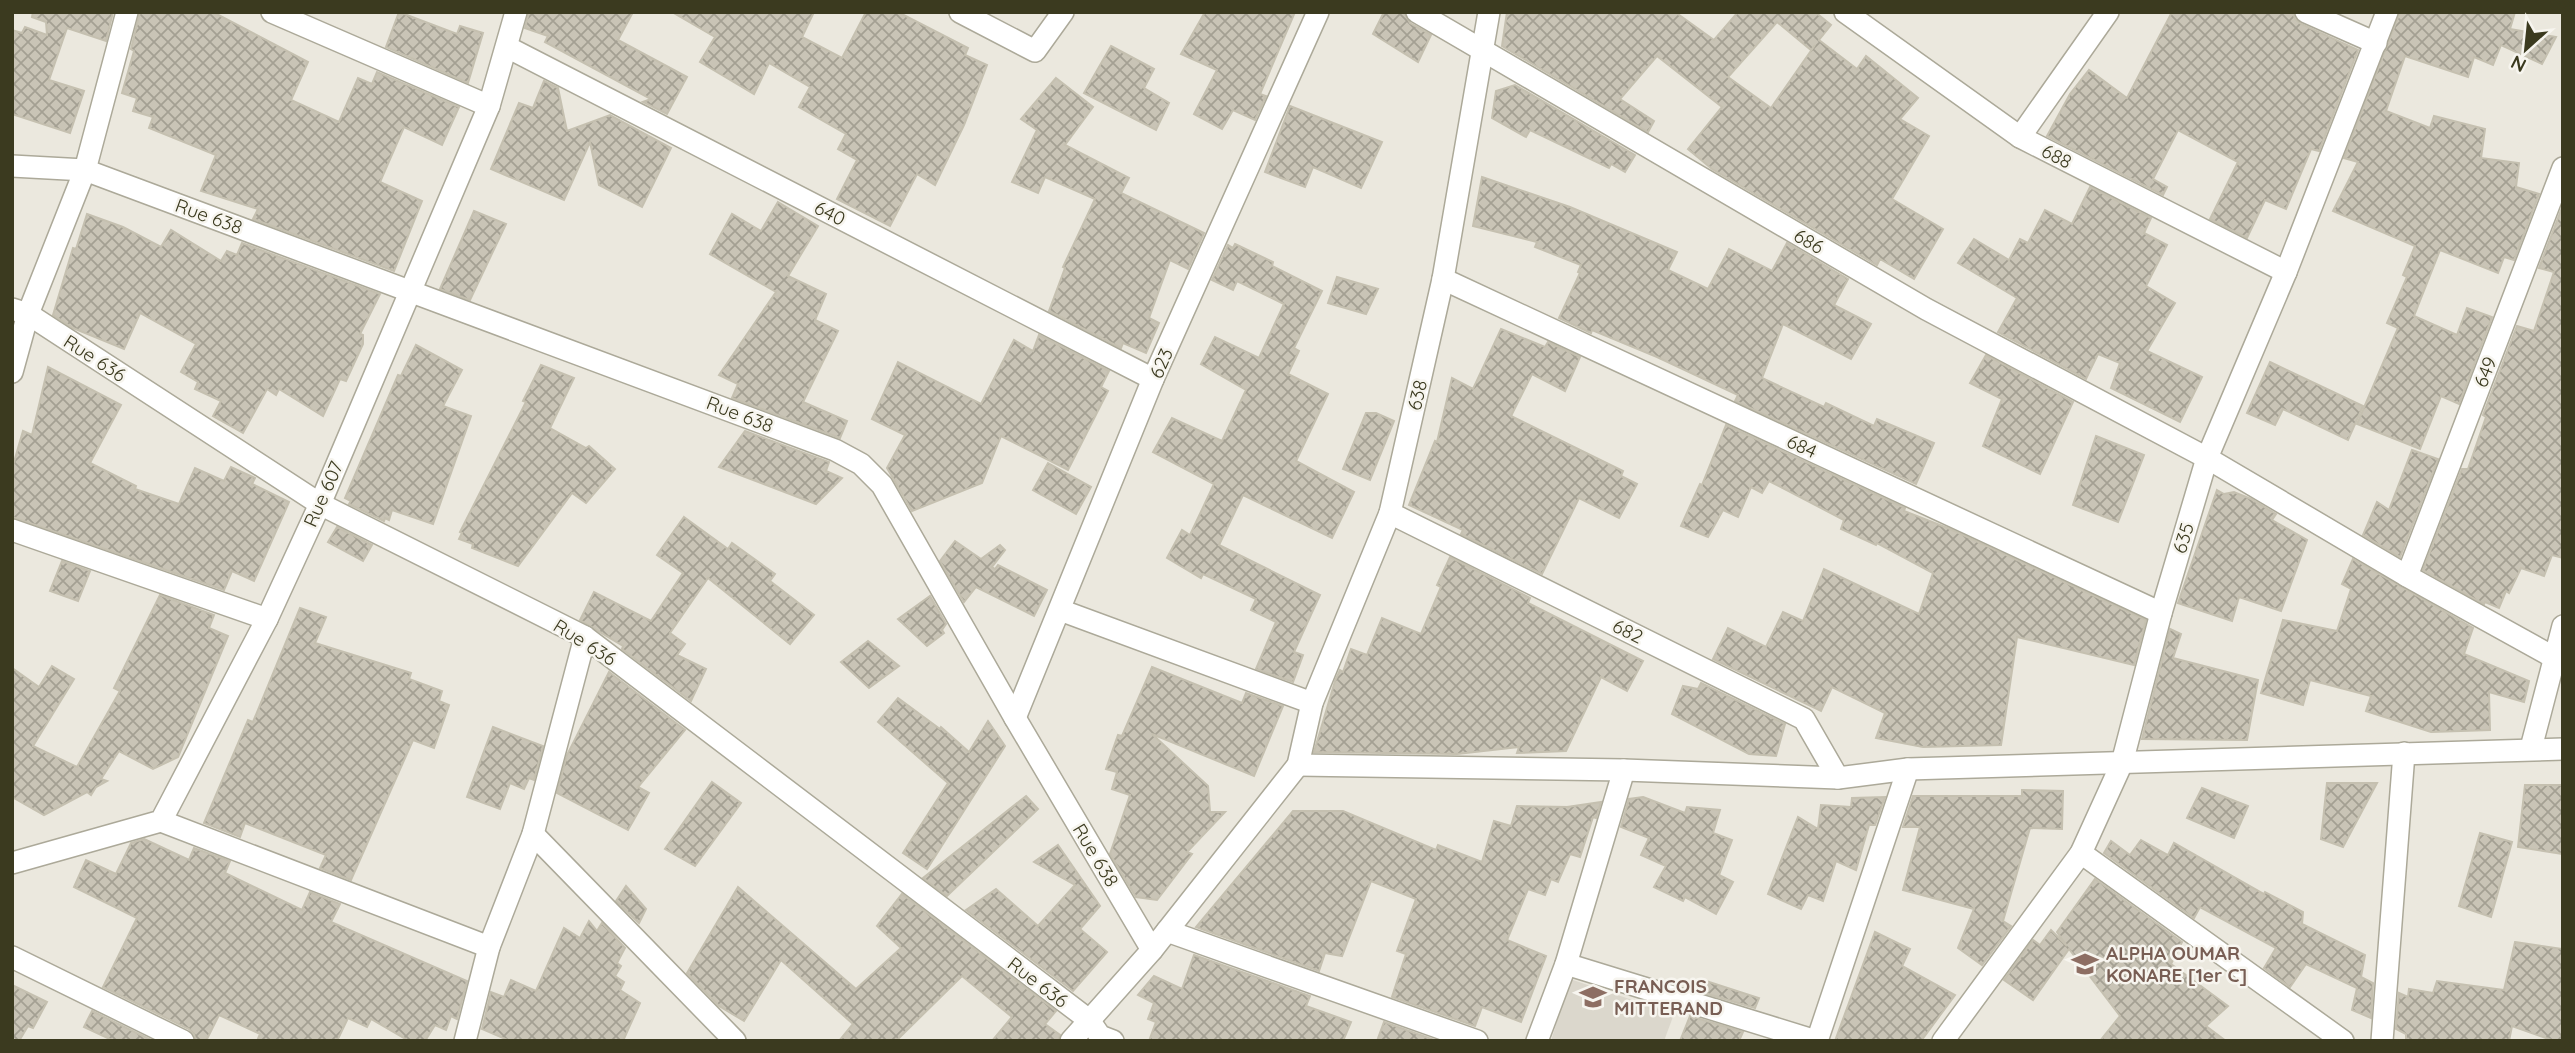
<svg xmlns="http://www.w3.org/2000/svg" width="2575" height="1053" viewBox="0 0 2575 1053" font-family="Quicksand,sans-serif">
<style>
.built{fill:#dbd7cc}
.building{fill:url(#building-cross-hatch);stroke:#c5c0b0;stroke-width:2;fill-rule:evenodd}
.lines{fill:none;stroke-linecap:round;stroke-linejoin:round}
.minor-casing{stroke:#aca999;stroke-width:24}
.minor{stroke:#fff;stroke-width:21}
.labels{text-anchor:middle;stroke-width:5;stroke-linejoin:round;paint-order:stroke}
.street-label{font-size:19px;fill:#3b3a1f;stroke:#f7f5ef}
.education-label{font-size:19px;font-weight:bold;fill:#785e54;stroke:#f7f5ef;text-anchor:start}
</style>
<defs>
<pattern id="building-cross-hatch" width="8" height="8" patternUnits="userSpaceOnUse" patternTransform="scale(1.75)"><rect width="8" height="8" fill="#c9c4b6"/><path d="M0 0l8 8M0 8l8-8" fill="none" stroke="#a4a093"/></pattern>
</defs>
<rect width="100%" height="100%" fill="#ebe8de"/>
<polygon class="built" points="1570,979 1674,1014 1664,1041 1551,1041"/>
<g class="building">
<polygon points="33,12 113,12 106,41 67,28 49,80 84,91 70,133 12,114 12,30 22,33 25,27 47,35 46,22 32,17"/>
<polygon points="140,12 213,12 308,62 291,100 339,122 358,78 372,84 377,72 459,107 442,145 404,127 380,182 422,201 394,271 253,219 258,209 201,191 216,155 149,128 153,117 133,111 137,98 122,93 134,51 131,49"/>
<polygon points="399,12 457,34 460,26 483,33 468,83 386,47"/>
<polygon points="529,12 633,12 618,40 687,77 667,114 643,102 651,99 545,42 548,36 525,28"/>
<polygon points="672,12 814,12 802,37 842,58 866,12 898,12 968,48 965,55 987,65 964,125 935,185 917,174 890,226 837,199 857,160 838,149 846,134 799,107 810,87 769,63 754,94 700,62 715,37"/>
<polygon points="1205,12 1295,12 1260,94 1266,96 1255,120 1233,110 1222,129 1194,114 1217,70 1181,54"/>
<polygon points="1384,12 1404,12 1410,23 1431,35 1418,62 1373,34"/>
<path d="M1507,12H1675L1714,40L1738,12H1815L1831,25L1819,40L1857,69L1866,56L1918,98L1900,119L1929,136L1892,199L1943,229L1914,279L1880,259L1877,265L1712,169L1688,149L1722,107L1657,56L1620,99L1654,121L1648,132L1502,46ZM1777,22L1811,50L1815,45L1771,108L1728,77Z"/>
<polygon points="2172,12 2293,12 2295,19 2301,24 2358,50 2319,151 2311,149 2286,209 2265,200 2247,238 2210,219 2238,162 2178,130 2153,179 2167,187 2163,195 2047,136 2070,94 2089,70 2127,98"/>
<polygon points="2400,12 2515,12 2510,29 2556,37 2542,64 2501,45 2493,65 2474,57 2468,77 2405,56 2386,111 2430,128 2434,116 2485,129 2481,158 2519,163 2516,187 2539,194 2514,260 2504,257 2498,273 2440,250 2414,316 2457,335 2467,308 2492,317 2459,404 2441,396 2420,449 2357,424 2398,328 2387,323 2407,277 2403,275 2415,246 2333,211 2358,162 2344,158"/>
<polygon points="1111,46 1154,69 1144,88 1169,103 1156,130 1084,93"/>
<polygon points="1056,78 1093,107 1065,145 1129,178 1121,193 1204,233 1188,269 1170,260 1149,318 1159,323 1146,353 1123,343 1121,348 1049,311 1065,268 1063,267 1095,199 1045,177 1038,193 1012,182 1037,130 1021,119"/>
<polygon points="544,81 558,88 567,131 610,115 671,148 642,207 599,185 590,142 564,200 491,169 519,103 533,108"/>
<polygon points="1515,85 1635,155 1625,172 1611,164 1609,168 1530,130 1526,137 1492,118 1496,91"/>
<polygon points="1290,106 1382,142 1361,188 1313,167 1305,187 1265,172"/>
<polygon points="1482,177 1570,207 1677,252 1668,270 1708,289 1729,249 1772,271 1787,243 1848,279 1834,305 1871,324 1851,359 1783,324 1762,378 1824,407 1826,403 1874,426 1877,419 1934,443 1916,484 1735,401 1738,395 1657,357 1592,330 1591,333 1559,318 1580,273 1578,272 1581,265 1535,247 1537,242 1473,226"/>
<polygon points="2090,187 2151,218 2144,233 2167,245 2146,286 2175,303 2147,351 2202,377 2180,422 2111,388 2120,363 2098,354 2086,379 1998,332 2017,298 1958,263 1974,239 2009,260 2020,239 2028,243 2045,210 2072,224"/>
<polygon points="778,202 818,226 788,276 826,294 815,320 838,331 803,402 847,421 840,438 732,398 738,384 719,375 776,292 710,254 732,214 761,231"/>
<polygon points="2563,205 2563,558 2552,555 2544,576 2521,568 2509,593 2506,591 2499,608 2485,602 2484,604 2423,570 2462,469 2468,469 2486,417 2483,415 2517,326 2534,331 2554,272 2539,268"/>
<polygon points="474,211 506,224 470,300 440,289"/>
<polygon points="87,214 123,227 161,247 171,230 221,261 227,251 237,255 242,243 380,294 360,334 363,335 363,344 346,381 340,379 323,416 279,389 276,395 267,389 243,433 213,416 221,401 195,389 198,382 181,372 196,344 140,313 124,349 73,328 53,315 73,248 76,249"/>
<polygon points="1235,244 1273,262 1272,266 1322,291 1294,348 1299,351 1288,374 1328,394 1296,461 1354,492 1332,538 1243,495 1219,545 1320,595 1294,652 1303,655 1293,682 1256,669 1276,622 1251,610 1256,599 1203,574 1201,578 1167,558 1182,530 1190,535 1214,484 1153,452 1172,418 1222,441 1246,390 1201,364 1215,337 1259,358 1284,304 1237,281 1233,290 1212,280 1228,245 1233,248"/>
<polygon points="1337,277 1378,289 1366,314 1328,303"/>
<polygon points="1501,329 1545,347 1548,342 1580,357 1565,391 1532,374 1511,416 1623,471 1621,476 1637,484 1619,518 1579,498 1542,574 1461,534 1463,530 1409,505 1435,441 1437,442 1452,378 1473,389"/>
<polygon points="1039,335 1109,371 1101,387 1108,391 1068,470 1001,436 982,483 912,511 887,468 905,435 872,419 898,362 981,404 1014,340 1033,351"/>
<polygon points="416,345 462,370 443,406 471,416 433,524 392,510 389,520 385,518 384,521 349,504 351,501 345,498 398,375 401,376"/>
<polygon points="1986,355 2073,402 2040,474 1983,446 2002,399 1970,383"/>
<polygon points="2270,362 2363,406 2348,440 2283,409 2275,425 2247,413"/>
<polygon points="541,365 574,378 550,428 586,448 589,446 615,469 586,503 572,493 518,566 472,548 473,544 459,539 462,533 460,532 526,402 523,401"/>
<polygon points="48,367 121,405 90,463 136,486 135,489 179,504 195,468 224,481 231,467 255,478 252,484 289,502 254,581 232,571 224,590 12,517 12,469 23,431 32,435"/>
<polygon points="1366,413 1376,413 1394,421 1370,480 1343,469"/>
<polygon points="1726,425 1905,508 1904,511 1950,529 2146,620 2134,665 2017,637 2001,745 1923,747 1876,738 1885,713 1832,687 1821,711 1713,659 1728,628 1766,647 1783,612 1803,621 1824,569 1919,614 1933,573 1877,543 1876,545 1841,529 1844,520 1769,481 1762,493 1751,487 1738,517 1723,510 1708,537 1681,526 1700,484 1702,485"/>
<polygon points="745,431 829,462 826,471 842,478 816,504 719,467"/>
<polygon points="2096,436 2144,455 2118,522 2073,505"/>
<polygon points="2412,450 2438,459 2400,557 2363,535 2377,502 2389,510"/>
<polygon points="1048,463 1091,487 1076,514 1033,490"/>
<polygon points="2217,490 2224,494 2234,492 2251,499 2276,514 2272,520 2307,540 2281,611 2239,597 2232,621 2178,603"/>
<polygon points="684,517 728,549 732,543 775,574 770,581 814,615 790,644 708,578 670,633 685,644 677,655 706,669 691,701 622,649 623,646 580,620 594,592 651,621 683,573 657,555"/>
<polygon points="337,527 372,545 363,561 328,542"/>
<polygon points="955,541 981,559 1000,545 1005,550 992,567 995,569 998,565 1047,590 1034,616 976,587 964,602 940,561"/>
<polygon points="1450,557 1530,598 1528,603 1643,661 1627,691 1601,677 1566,751 1517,753 1519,747 1457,754 1314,752 1335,681 1340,670 1343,672 1351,649 1367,655 1382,618 1421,634 1441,587 1437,585"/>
<polygon points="2353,559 2473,628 2464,654 2529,681 2524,702 2489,692 2490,730 2431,732 2366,711 2371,696 2310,680 2303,705 2261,693 2283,620 2337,631 2351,589 2342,584"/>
<polygon points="62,561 90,571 78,601 50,591"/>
<polygon points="160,595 214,615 209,628 228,636 178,757 153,769 119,751 101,779 107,781 96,787 91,795 87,792 44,815 12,797 12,668 39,687 52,666 74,679 33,746 77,767 120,691 114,688"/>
<polygon points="930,596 946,624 942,630 944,633 927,646 898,619"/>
<polygon points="300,608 326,617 315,643 411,673 409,679 442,691 439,701 449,705 434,748 413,740 351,880 320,868 326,855 245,823 240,837 204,823 248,720 253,722"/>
<polygon points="2170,629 2181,634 2173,658 2258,680 2247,740 2142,739"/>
<polygon points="868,641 899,666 869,688 841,662"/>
<polygon points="1152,667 1242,703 1246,693 1283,706 1254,776 1152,734 1208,786 1210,812 1225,812 1187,852 1192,854 1157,900 1136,897 1110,854 1130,795 1112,789 1117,772 1106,769 1118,735 1122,736"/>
<polygon points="609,672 685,730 638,787 649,793 628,830 557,793 567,755"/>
<polygon points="1701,683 1785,724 1776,756 1749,754 1672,714 1683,686 1698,689"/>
<polygon points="898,698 940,729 941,727 969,752 988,721 1005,746 927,869 903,853 948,783 878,722"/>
<polygon points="493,727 543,746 534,780 529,778 524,789 510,783 500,809 467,797"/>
<polygon points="712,782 741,803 695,866 665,849"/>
<polygon points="2327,783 2377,783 2343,847 2321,839"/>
<polygon points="2525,785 2563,785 2563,854 2518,847"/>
<polygon points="2202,788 2248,806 2234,838 2187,818"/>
<polygon points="2022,790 2063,791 2062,829 2030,828 2003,921 2011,926 1982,965 1958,948 1974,909 1903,890 1920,827 1903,827 1913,796 2022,796"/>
<polygon points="1026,796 1038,809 947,896 923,878"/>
<polygon points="1643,797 1685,813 1687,807 1720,810 1713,833 1732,840 1719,875 1733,882 1716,914 1685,897 1683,901 1654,887 1666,866 1641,855 1649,838 1621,827 1629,799"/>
<polygon points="1885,797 1875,825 1869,825 1856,870 1836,861 1823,901 1808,895 1801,909 1768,894 1798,817 1818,829 1821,805 1851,807 1852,798"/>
<polygon points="1601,802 1596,818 1593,817 1580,857 1570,854 1558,882 1551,879 1545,895 1528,889 1507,940 1546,956 1521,1022 1482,1007 1475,1026 1392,997 1406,954 1397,951 1416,899 1371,881 1342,956 1325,953 1319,971 1196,927 1293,811 1343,811 1436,850 1438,845 1482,862 1494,821 1511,826 1517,806 1569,807 1567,807"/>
<polygon points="2480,833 2512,842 2491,917 2459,906"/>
<polygon points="144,839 189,860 194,848 230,861 225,873 302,910 310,892 340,904 331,922 467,981 457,1019 451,1016 446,1030 435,1025 425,1041 409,1041 371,1019 367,1027 348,1018 337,1041 257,1041 260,1034 219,1015 206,1041 196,1041 194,1034 189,1029 103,987 137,918 74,887 86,860 116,874 131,843"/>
<polygon points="2141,840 2168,855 2174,843 2264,894 2265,892 2303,912 2302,924 2365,955 2361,977 2373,983 2371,1018 2352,1010 2357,988 2306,964 2290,987 2264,968 2276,948 2200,907 2194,918 2104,853 2111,841 2130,855"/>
<polygon points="1058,845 1100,906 1080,929 1107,952 1073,991 966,910 996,889 1038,926 1075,885 1034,862"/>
<polygon points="2095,879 2182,942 2171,964 2228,1006 2206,1026 2226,1041 2100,1041 2120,1016 2069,949 2033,1000 2004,980 2033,940 2040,945 2051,930 2067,946 2057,932"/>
<polygon points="626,886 646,909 639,923 616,901"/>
<polygon points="738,887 856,989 901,948 877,926 902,894 1056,1011 1045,1024 1060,1035 1058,1041 992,1041 1012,1017 962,976 896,1041 839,1041 853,1024 781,960 744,1021 719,1006 687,973"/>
<polygon points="589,921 597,931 602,923 625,948 617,963 621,966 615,976 624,982 620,990 640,1003 623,1041 510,1041 482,1029 491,992 504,997 511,980 536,991 564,928 580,938"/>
<polygon points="1875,932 1910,949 1902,966 1955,995 1921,1041 1835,1041"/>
<polygon points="2515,942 2563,949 2563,1041 2554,1041 2512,1026 2509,1041 2406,1041 2406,1034 2396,1029 2399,993 2408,997 2409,989 2433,993 2437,981 2504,990"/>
<polygon points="1194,955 1310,996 1306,1006 1351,1022 1343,1041 1149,1041 1156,1022 1148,1019 1154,1003 1138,995 1154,976 1182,989"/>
<polygon points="1706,981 1759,998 1755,1008 1701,992"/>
<polygon points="12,985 47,1002 33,1028 28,1026 19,1041 12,1041"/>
<polygon points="92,1011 153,1041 114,1041 84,1027"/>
<polygon points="1690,1016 1743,1032 1739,1041 1680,1041"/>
<polygon points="1384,1022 1437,1041 1377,1041"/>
</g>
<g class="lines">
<g class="minor-casing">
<g id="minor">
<polyline points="272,12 489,106"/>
<polyline points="960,12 1035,51 1063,12"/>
<polyline points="1417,12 1926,309 2207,458 2407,576 2555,658"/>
<polyline points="1845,12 2020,137 2286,272"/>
<polyline points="2306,12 2376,43"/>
<polyline points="507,47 1153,379"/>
<polyline points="2020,137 2108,12"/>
<polyline points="12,166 85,170 835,450 861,464 882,485 1015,718 1152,950"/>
<polyline points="1443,279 2161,613"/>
<polyline points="12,309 28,314 320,504 585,637 1089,1020 1100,1036 1113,1041"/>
<polyline points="12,372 28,314 85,170 127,12"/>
<polyline points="1390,513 1804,719 1838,778"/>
<polyline points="12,530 267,619"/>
<polyline points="2407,576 2563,168"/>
<polyline points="1060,610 1312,703"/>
<polyline points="1015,718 1153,379 1318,12"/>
<polyline points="2531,748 2563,626"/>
<polyline points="1298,765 1624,770 1838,778 1908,769 2563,749"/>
<polyline points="161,821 489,947"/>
<polyline points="533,834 735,1041"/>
<polyline points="2081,853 2343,1041"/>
<polyline points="12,863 161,821 267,619 320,504 489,106 516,12"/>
<polyline points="1167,931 1477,1041"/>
<polyline points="12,957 183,1041"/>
<polyline points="1566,964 1816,1041"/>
<polyline points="465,1041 489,947 533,834 585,637"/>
<polyline points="1071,1041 1152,950 1298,765 1312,703 1390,513 1443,279 1489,12"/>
<polyline points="1537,1041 1566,964 1624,770"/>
<polyline points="1817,1041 1908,769"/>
<polyline points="1943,1041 2081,853 2122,763 2161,613 2207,458 2286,272 2387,12"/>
<polyline points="2382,1041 2404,753"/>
</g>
</g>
<use href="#minor" class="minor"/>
</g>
<defs>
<g id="school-bare" transform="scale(2.1)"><path d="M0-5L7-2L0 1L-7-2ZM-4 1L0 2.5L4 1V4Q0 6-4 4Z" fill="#8d6e63" stroke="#f7f5ef" stroke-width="2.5" paint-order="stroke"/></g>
</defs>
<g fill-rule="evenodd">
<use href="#school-bare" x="2085" y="964"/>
<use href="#school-bare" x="1593" y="997"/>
</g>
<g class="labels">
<g class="street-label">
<text transform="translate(2057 156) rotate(27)" y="7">688</text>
<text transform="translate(830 213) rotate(27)" y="7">640</text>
<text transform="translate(209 216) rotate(20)" y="7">Rue 638</text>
<text transform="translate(1809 241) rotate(30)" y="7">686</text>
<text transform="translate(95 358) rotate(33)" y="7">Rue 636</text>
<text transform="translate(1161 363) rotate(-66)" y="7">623</text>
<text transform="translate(2485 372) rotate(-69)" y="7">649</text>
<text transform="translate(1417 395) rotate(-77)" y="7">638</text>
<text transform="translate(740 414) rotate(21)" y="7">Rue 638</text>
<text transform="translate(1802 446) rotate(25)" y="7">684</text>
<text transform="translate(323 494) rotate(-66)" y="7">Rue 607</text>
<text transform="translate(2183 538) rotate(-73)" y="7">635</text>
<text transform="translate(1628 631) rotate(26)" y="7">682</text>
<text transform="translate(585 642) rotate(32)" y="7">Rue 636</text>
<text transform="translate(1096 855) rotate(59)" y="7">Rue 638</text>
<text transform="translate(1038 982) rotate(37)" y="7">Rue 636</text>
</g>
<g class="education-label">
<text x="2106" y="960">ALPHA OUMAR<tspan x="2106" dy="22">KONARE [1er C]</tspan></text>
<text x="1614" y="993">FRANCOIS<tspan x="1614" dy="22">MITTERAND</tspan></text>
</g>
</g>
<rect width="2575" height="1053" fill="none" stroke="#3b3a1f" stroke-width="28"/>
<g transform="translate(2526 49) rotate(207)" stroke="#f7f5ef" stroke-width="5" paint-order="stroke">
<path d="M0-5L12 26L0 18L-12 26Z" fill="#3b3a1f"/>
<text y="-10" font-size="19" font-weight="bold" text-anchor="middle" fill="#3b3a1f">N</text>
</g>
</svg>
